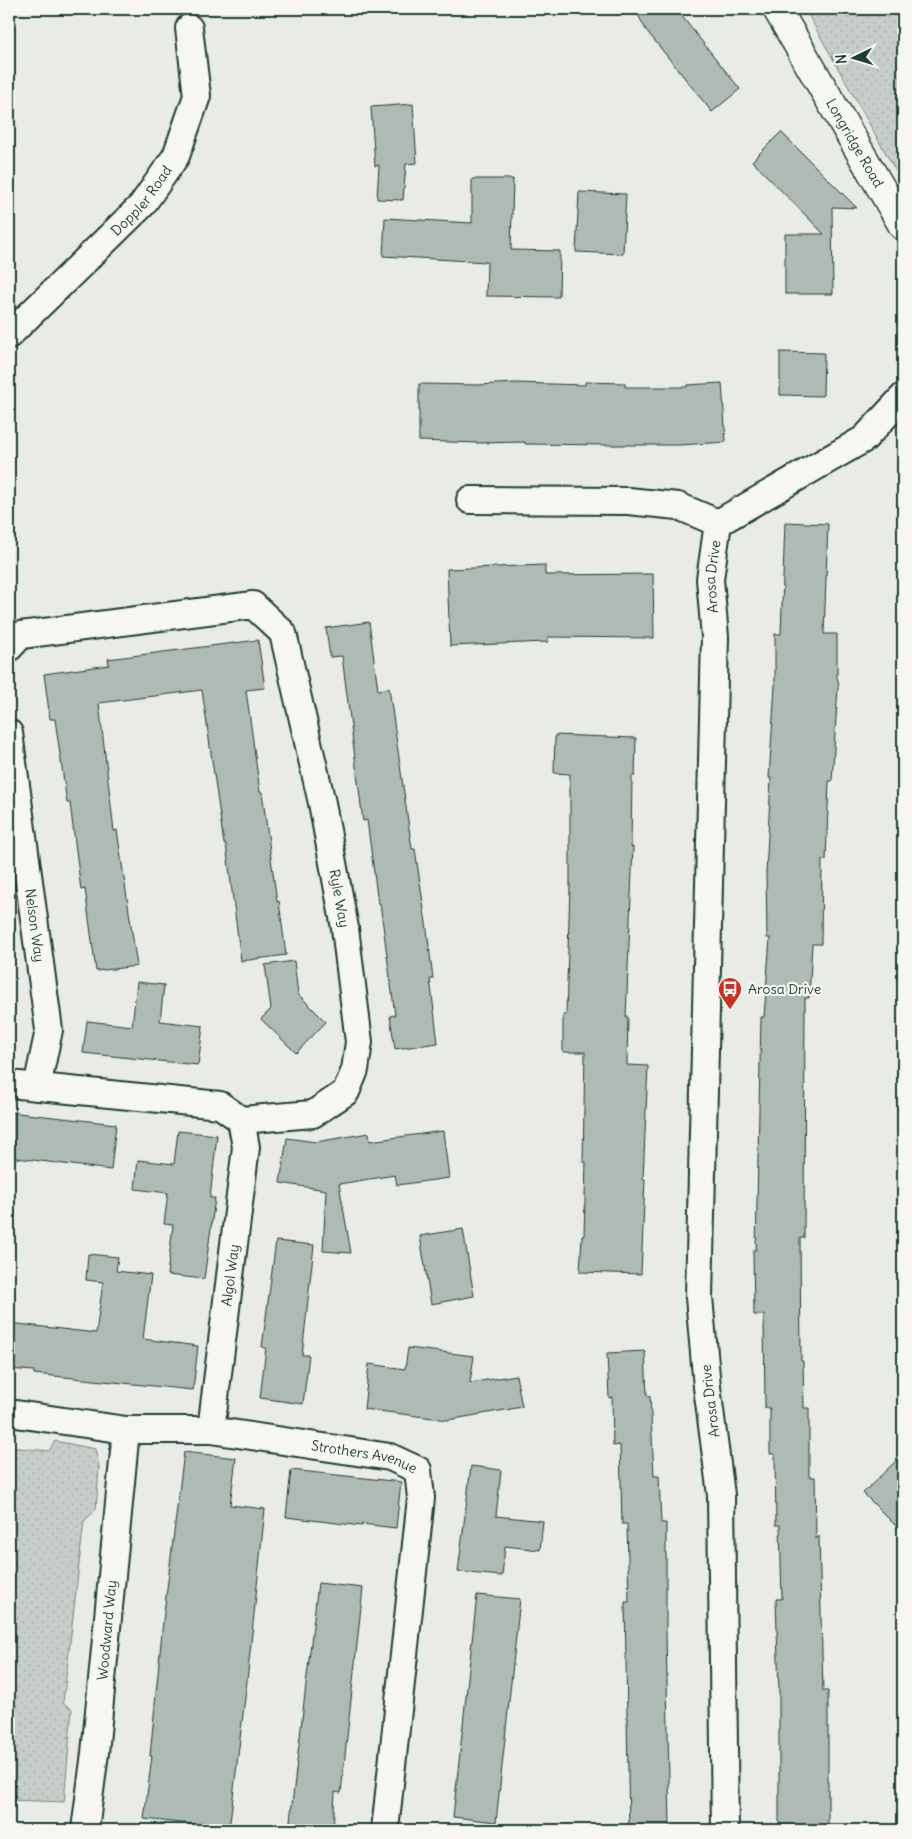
<svg xmlns="http://www.w3.org/2000/svg" width="912" height="1839" viewBox="0 0 912 1839" font-family="Delius,sans-serif">
<style>
.green{fill:url(#green-dots);stroke:#73867e}
.building{fill:#b0bab5;stroke:#1f3d34}
.lines{fill:none;stroke-linecap:round;stroke-linejoin:round}
.minor-casing{stroke:#1f3d34;stroke-width:30}
.tertiary-casing{stroke:#1f3d34;stroke-width:31}
.minor{stroke:#f6f6f2;stroke-width:26}
.tertiary{stroke:#f6f6f2;stroke-width:28}
.labels{text-anchor:middle;stroke-width:4.5;stroke-linejoin:round;paint-order:stroke}
.street-label{font-size:14px;fill:#1f3d34;stroke:#f6f6f2}
.poi-label{font-size:14px;fill:#1f3d34;stroke:#f6f6f2;text-anchor:start}
</style>
<defs>
<pattern id="green-dots" width="8" height="8" patternUnits="userSpaceOnUse" patternTransform="scale(1.25)"><rect width="8" height="8" fill="#c7cec9"/><path d="M2 2h.1M6 6h.1" fill="none" stroke="#aab2ad" stroke-width="1.8" stroke-linecap="round"/></pattern>
</defs>
<rect width="100%" height="100%" fill="#e9ebe7"/>
<filter id="ink" filterUnits="userSpaceOnUse"><feTurbulence type="fractalNoise" baseFrequency=".02" numOctaves="2"/><feDisplacementMap in="SourceGraphic" scale="10" xChannelSelector="R" yChannelSelector="G"/><feConvolveMatrix kernelMatrix="1 2 1 2 8 2 1 2 1" color-interpolation-filters="sRGB"/></filter>
<g filter="url(#ink)">
<g class="green">
<polygon points="805,9 903,9 903,184"/>
<polygon points="55,1441 95,1449 99,1467 96,1510 84,1521 63,1703 72,1709 64,1802 9,1800 9,1447 49,1451"/>
</g>
<g class="building">
<polygon points="635,9 676,9 740,89 712,112 646,30"/>
<polygon points="413,104 417,163 406,164 403,200 377,199 379,165 375,166 371,107"/>
<polygon points="781,132 857,208 832,207 833,294 785,294 785,234 824,234 752,161"/>
<polygon points="472,179 513,179 511,250 560,251 559,297 486,296 487,262 383,256 385,218 472,223"/>
<polygon points="579,192 626,194 623,254 576,252"/>
<polygon points="780,352 824,353 823,396 780,395"/>
<polygon points="585,382 625,383 625,387 687,387 687,385 722,383 726,442 680,445 611,445 525,444 525,442 479,443 419,441 419,384 478,385 515,383 585,385"/>
<polygon points="785,522 828,524 824,634 837,634 837,677 839,684 838,687 832,781 829,781 826,860 822,860 821,944 812,944 809,998 805,998 804,1238 800,1238 801,1361 803,1361 804,1408 809,1408 809,1477 815,1477 816,1539 819,1536 823,1691 828,1691 828,1830 779,1830 779,1691 776,1599 782,1599 780,1525 776,1525 775,1454 770,1454 770,1408 765,1408 764,1315 754,1315 753,1250 756,1250 761,1017 764,1017 770,938 767,938 766,873 771,778 769,778 775,686 775,634 781,634"/>
<polygon points="545,565 545,575 653,574 654,638 548,637 548,642 450,646 447,569"/>
<polygon points="369,622 378,690 389,688 412,849 415,849 427,930 433,979 430,979 438,1043 395,1049 390,1016 395,1015 380,903 378,903 367,820 363,821 342,656 330,657 326,628"/>
<polygon points="258,640 265,688 246,690 260,792 262,792 277,902 279,901 286,955 241,961 226,844 224,844 202,690 99,703 114,831 117,830 137,966 96,971 85,889 81,890 70,803 67,803 55,719 50,719 44,674 109,665 108,659"/>
<polygon points="555,735 636,738 635,776 632,776 631,847 633,847 626,1017 628,1017 627,1065 648,1066 643,1179 645,1179 641,1274 580,1272 582,1236 584,1236 586,1162 583,1162 585,1052 563,1052 563,1015 566,1015 570,886 570,774 554,773"/>
<polygon points="294,961 298,994 326,1022 296,1053 261,1019 271,1009 265,965"/>
<polygon points="137,982 164,985 160,1021 203,1026 198,1065 83,1053 87,1021 132,1026"/>
<polygon points="9,1112 116,1124 111,1170 9,1157"/>
<polygon points="178,1131 217,1135 210,1198 215,1198 204,1279 167,1275 173,1225 164,1224 168,1193 135,1189 138,1160 174,1164"/>
<polygon points="443,1131 449,1178 397,1185 395,1175 339,1184 351,1253 323,1251 326,1190 280,1183 287,1138 316,1142 369,1133 370,1141"/>
<polygon points="463,1229 474,1296 431,1304 420,1236"/>
<polygon points="276,1241 314,1245 302,1355 309,1355 303,1404 260,1398 266,1348 262,1347"/>
<polygon points="88,1254 118,1257 116,1271 151,1275 143,1339 198,1346 193,1390 34,1374 34,1371 9,1369 9,1323 96,1333 103,1282 86,1280"/>
<polygon points="408,1348 474,1356 470,1383 516,1375 522,1407 448,1420 364,1409 369,1364 405,1369"/>
<polygon points="645,1351 647,1396 650,1396 654,1476 659,1476 661,1523 666,1523 666,1631 670,1828 629,1829 625,1602 629,1602 627,1524 622,1524 620,1445 613,1446 612,1397 609,1398 607,1353"/>
<polygon points="184,1452 236,1458 230,1505 265,1509 247,1681 229,1830 200,1830 201,1825 144,1819 152,1756 150,1756 163,1621"/>
<polygon points="903,1454 903,1533 863,1493"/>
<polygon points="471,1466 501,1470 496,1516 543,1521 540,1550 505,1546 502,1576 458,1572"/>
<polygon points="291,1470 401,1482 396,1528 362,1524 362,1526 286,1517"/>
<polygon points="318,1583 363,1588 341,1793 335,1792 333,1830 289,1830"/>
<polygon points="477,1595 520,1599 496,1822 453,1817"/>
</g>
<g class="lines">
<g class="minor-casing">
<g id="minor">
<path id="s1" d="M9,335L142,205L176,156L197,96L189,28"/>
<polyline points="470,500 628,501 678,506 718,523"/>
<path id="s2" d="M9,648L21,635L253,605L283,633L322,803L345,928L359,1042L355,1070L346,1092L313,1114L241,1120L220,1105L9,1084"/>
<path id="s3" d="M9,733L49,1030L37,1087"/>
<path id="s4" d="M9,1413L126,1430H211L390,1457L418,1470L421,1498L385,1830"/>
<path id="s5" d="M211,1430L246,1147L241,1120"/>
<path id="s6" d="M85,1830L95,1753L126,1430"/>
<path id="s7" d="M725,1830L721,1495L707,1387L699,1297L715,637L710,579L718,523L864,439L903,397"/>
</g>
</g>
<g class="tertiary-casing">
<g id="tertiary">
<path id="s8" d="M777,9L903,226"/>
</g>
</g>
<use href="#minor" class="minor"/>
<use href="#tertiary" class="tertiary"/>
</g>
</g>
<defs>
<g id="bus-pin" transform="scale(1.25)"><path d="M0 17L-7.5 6A9.5 9.5 0 1 1 7.5 6Z" fill="#c8321e" stroke="#f6f6f2"/><path d="M-5-6H5V4H4V6H2V4H-2V6H-4V4H-5ZM-3.5-4V0h7V-4ZM-3.5 1.2v1.5H-2V1.2ZM2 1.2v1.5H3.5V1.2Z" fill="#fff"/></g>
</defs>
<g fill-rule="evenodd">
<use href="#bus-pin" x="730" y="989"/>
</g>
<g class="labels">
<g class="street-label">
<text dy="5" stroke="none"><textPath href="#s8" startOffset="155">Longridge Road</textPath></text>
<text dy="5" stroke="none"><textPath href="#s1" startOffset="189">Doppler Road</textPath></text>
<text dy="5" stroke="none"><textPath href="#s7" startOffset="1255">Arosa Drive</textPath></text>
<text dy="5" stroke="none"><textPath href="#s2" startOffset="564">Ryle Way</textPath></text>
<text dy="5" stroke="none"><textPath href="#s3" startOffset="194">Nelson Way</textPath></text>
<text dy="5" stroke="none"><textPath href="#s5" startOffset="156">Algol Way</textPath></text>
<text transform="translate(710 1401) rotate(-97)" y="5">Arosa Drive</text>
<text dy="5" stroke="none"><textPath href="#s4" startOffset="359">Strothers Avenue</textPath></text>
<text dy="5" stroke="none"><textPath href="#s6" startOffset="201">Woodward Way</textPath></text>
</g>
<g class="poi-label">
<text x="748" y="994">Arosa Drive</text>
</g>
</g>
<rect width="912" height="1839" fill="none" stroke="#f6f6f2" stroke-width="30"/>
<rect x="15" y="15" width="882" height="1809" fill="none" stroke="#1f3d34" stroke-width="2" filter="url(#ink)"/>
<g transform="translate(854 58) rotate(265)" stroke="#f6f6f2" stroke-width="4" paint-order="stroke">
<path d="M0-4L9 19L0 12L-9 19Z" fill="#1f3d34"/>
<text y="-8" font-size="14" font-weight="bold" text-anchor="middle" fill="#1f3d34">N</text>
</g>
</svg>
